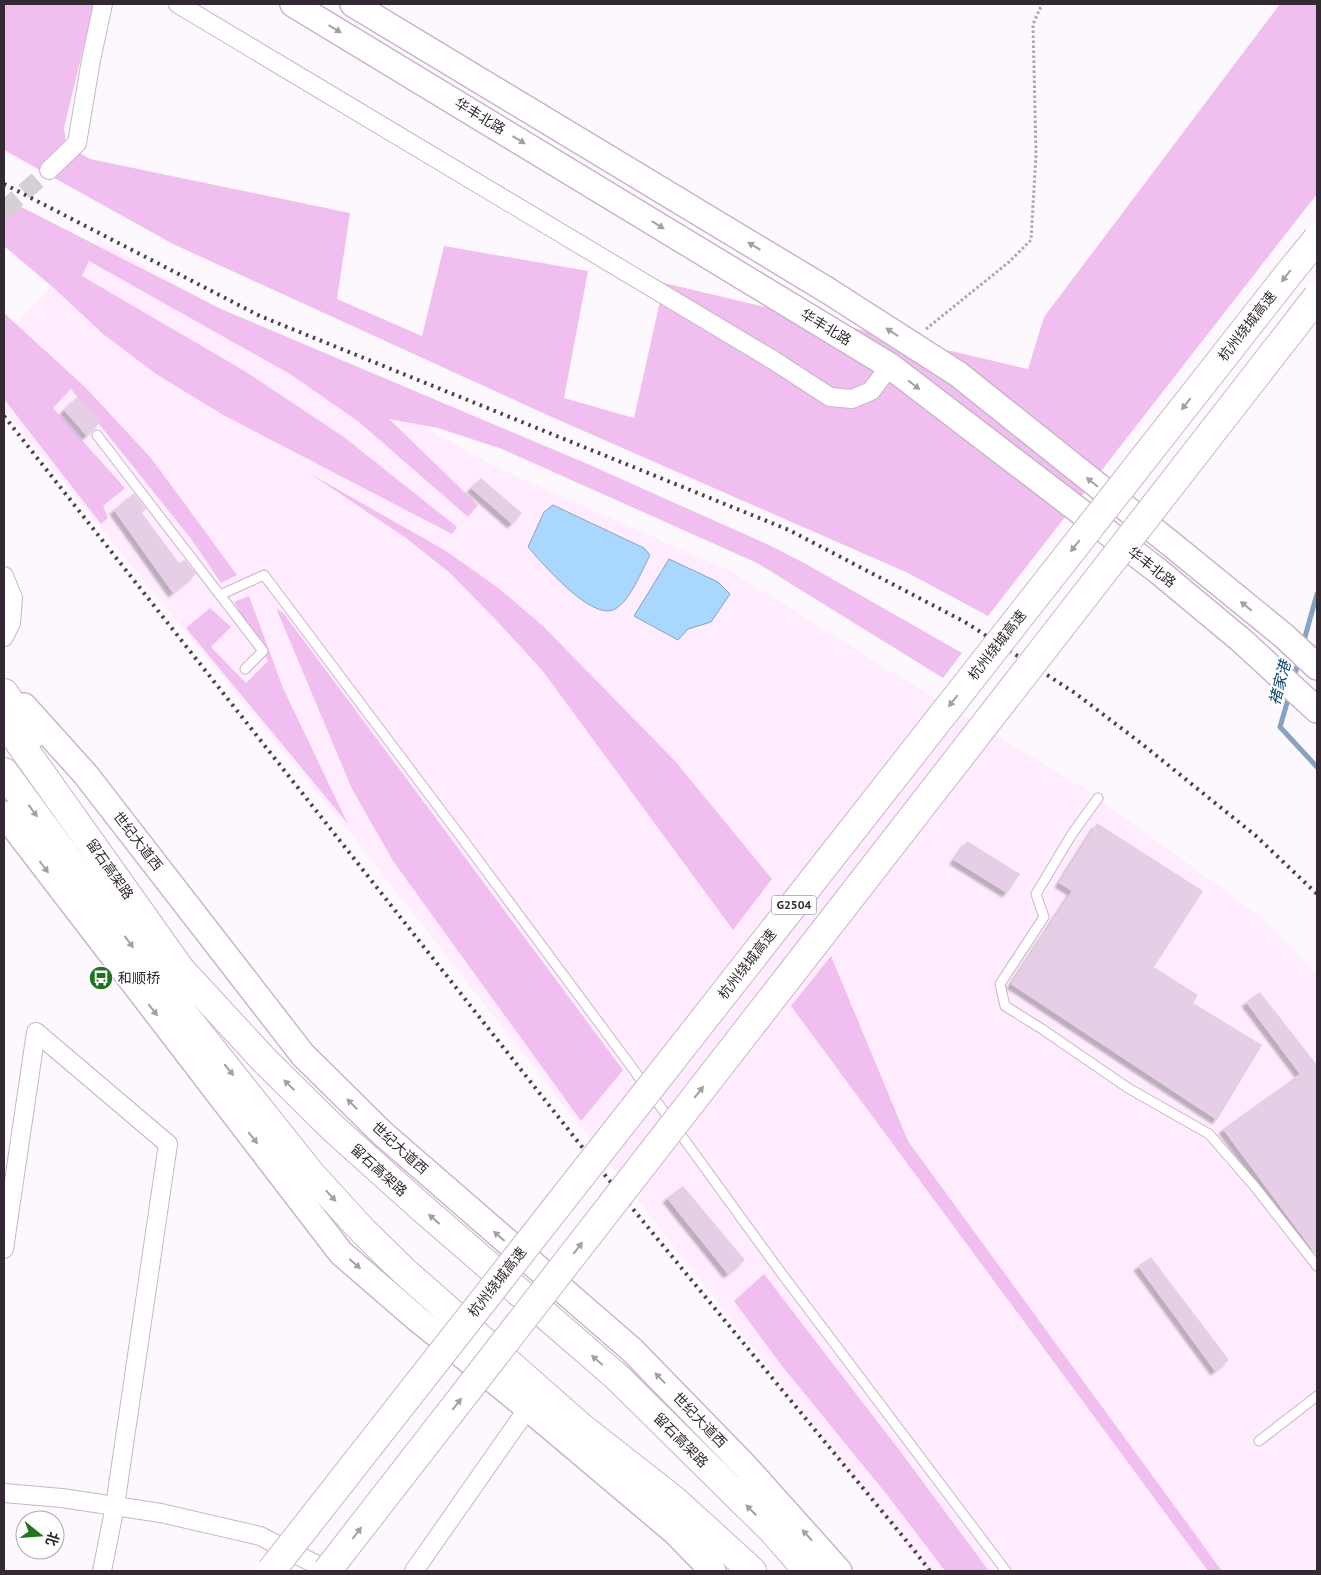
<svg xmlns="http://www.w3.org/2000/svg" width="1321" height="1575" viewBox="0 0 1321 1575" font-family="'PT Sans','Noto Sans SC',sans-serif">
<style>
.built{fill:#ffecfe}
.green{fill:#f0bfef}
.water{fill:#a9d7fe;stroke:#86a3c1}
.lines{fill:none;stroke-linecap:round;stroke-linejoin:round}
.stream{stroke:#86a3c1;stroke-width:5}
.building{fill:#e6cee6;filter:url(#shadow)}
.street-tunnel{stroke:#d5cfd5;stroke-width:18;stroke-dasharray:18 9;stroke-linecap:butt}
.lane-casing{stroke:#cbb4cb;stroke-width:11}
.street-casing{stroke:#cbb4cb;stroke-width:20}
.secondary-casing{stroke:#cbb4cb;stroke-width:28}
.highway-casing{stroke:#cbb4cb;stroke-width:30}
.path{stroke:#aca5ac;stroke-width:3;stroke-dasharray:2.5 2.5;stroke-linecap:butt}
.lane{stroke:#fff;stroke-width:9}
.street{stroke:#fff;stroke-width:18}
.secondary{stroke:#fff;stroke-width:25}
.highway{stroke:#fff;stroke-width:28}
.rail{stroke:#4b414b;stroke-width:4;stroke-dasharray:2.5 5;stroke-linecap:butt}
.highway-bridge-casing{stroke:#cbb4cb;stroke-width:30;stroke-linecap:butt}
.highway-bridge{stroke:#fff;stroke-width:28}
.oneway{fill:#a39fa3}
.labels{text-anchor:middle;stroke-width:4.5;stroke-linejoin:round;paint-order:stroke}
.shield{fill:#fff;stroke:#706970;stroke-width:1}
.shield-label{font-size:12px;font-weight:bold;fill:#332933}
.street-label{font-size:14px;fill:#332933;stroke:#fff}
.poi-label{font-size:14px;fill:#332933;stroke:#fff;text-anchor:start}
.water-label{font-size:15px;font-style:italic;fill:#07466f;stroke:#fff}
</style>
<defs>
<filter id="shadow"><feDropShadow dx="-4.5" dy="4.5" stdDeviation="1" flood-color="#0004"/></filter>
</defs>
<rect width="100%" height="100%" fill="#fdf8fd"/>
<polygon class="built" points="98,239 492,465 734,573 887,669 1088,791 1261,917 1317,974 1317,1571 926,1571 688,1264 354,838 4,409 4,336"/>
<g class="green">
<polygon points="4,4 94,4 64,128 66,145 90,159 350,213 337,299 422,336 444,246 588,271 564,398 634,418 664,283 1028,369 1044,317 1280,4 1263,4 1317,4 1317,194 988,616 908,573 545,414 173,244 4,150"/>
<polygon points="4,198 221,309 590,465 771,546 806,564 962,653 943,678 757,563 502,449 438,428 389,419 478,505 468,517 359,422 290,374 89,261 82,276 243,370 344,437 457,527 452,534 225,416 156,374 103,334 55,289 4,246"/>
<polygon points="4,313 85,387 151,458 237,575 221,583 192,540 71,389 53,408 125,488 103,506 108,518 101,524 4,399"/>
<polygon points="309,473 446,551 497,587 543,626 675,761 772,879 733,930 542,670 495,619 450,573 406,538"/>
<polygon points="249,596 283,688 348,824 186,628 210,608 231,627 211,647 246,683 268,661 234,602"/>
<polygon points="276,608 284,614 623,1070 581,1121 393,861 352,789"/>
<polygon points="831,956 908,1141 1222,1571 1208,1571 791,1006"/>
<polygon points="764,1274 900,1451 989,1571 945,1571 888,1496 782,1366 734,1301"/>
</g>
<g class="water">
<path d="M553,505L644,548L650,555C642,570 630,601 615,609C592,622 542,563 528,547L544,512Z"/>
<polygon points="669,559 718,582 730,594 711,622 688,629 678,640 634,616"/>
</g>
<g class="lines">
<g class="stream">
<polyline points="1303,644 1317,594"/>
<polyline points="1294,678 1299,659"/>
<polyline points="1289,696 1280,727 1317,767"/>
</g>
</g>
<g class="building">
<polygon points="77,397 101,421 87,436 64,410"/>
<polygon points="481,478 522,513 512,524 471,488"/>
<polygon points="134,493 146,509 142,513 179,563 185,560 196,574 173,593 114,510"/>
<polygon points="1097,823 1203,891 1154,967 1198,995 1193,1003 1262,1045 1217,1120 1011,984 1072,891 1059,883"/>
<polygon points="967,841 1020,874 1007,893 954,860"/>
<polygon points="1260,992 1317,1065 1317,1256 1223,1129 1300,1074 1246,1002"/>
<polygon points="683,1186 745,1260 728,1274 667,1198"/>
<polygon points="1151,1257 1229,1360 1215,1371 1138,1266"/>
</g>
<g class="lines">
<polyline class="street-tunnel" points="4,210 49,170"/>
<g class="lane-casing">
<g id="lane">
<polyline points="97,435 263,651 245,669"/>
<polyline points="220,595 264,575 464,841 628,1062 779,1270 1006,1571"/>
<polyline points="1098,798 1072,834 1036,894 1044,917 1000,984 1005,1006 1042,1029 1128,1088 1209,1134 1255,1187 1317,1266"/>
<polyline points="1259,1441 1317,1396"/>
</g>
</g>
<g class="street-casing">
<g id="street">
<polyline points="178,4 773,360 830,397 852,399 871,391 890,366"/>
<polyline points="49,170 77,143 91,60 103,4"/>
<polyline points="4,576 13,598 11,623 4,637"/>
<polyline points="4,1249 36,1032 168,1144 115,1506 102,1571"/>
<polyline points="4,1493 62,1498 161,1513 260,1536 329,1571"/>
<polyline points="414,1571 528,1408"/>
</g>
</g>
<g class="secondary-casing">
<g id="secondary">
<polyline points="293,4 890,366 1158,571 1241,640 1317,710"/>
<polyline points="353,4 827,290 958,374 1176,548 1284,636 1317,667"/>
<polyline points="24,706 86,775 303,1055 382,1133 632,1350 745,1466 839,1571"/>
<polyline points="4,814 341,1253 415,1317 528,1408 675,1532 713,1571"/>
</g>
</g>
<g class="highway-casing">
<g id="highway">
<polyline points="4,693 33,734"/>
<polyline points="4,721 181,970 265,1061 334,1129 422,1208 617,1377 772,1530 808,1571"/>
<polyline points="4,772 155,978 311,1174 363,1231 405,1272 581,1427 674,1500 752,1571"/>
</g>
</g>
<polyline class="path" points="926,329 1009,262 1031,240 1036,154 1033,24 1042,4"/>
<use href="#lane" class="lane"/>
<use href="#street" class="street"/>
<use href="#secondary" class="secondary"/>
<use href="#highway" class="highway"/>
<g class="rail">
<polyline points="4,184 260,316 789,530 965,622 1075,693 1142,744 1256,836 1317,894"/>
<polyline points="4,416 590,1157 914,1550 930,1571"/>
</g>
<g class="highway-bridge-casing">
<g id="highway-bridge">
<polyline points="271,1571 1290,272 1317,239"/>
<polyline points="327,1571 1317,297"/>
</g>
</g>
<use href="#highway-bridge" class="highway-bridge"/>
</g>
<defs><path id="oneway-solid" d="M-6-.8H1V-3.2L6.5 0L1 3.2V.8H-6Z" transform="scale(1.25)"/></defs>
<g class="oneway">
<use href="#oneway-solid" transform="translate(335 29) rotate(31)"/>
<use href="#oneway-solid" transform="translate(519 140) rotate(31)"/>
<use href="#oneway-solid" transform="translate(658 225) rotate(32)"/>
<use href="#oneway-solid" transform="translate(754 246) rotate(-149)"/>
<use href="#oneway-solid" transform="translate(1286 276) rotate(128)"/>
<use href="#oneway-solid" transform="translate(892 332) rotate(-147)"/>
<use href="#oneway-solid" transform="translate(914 385) rotate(37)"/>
<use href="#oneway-solid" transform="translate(1186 404) rotate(128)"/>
<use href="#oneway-solid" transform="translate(1092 482) rotate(-141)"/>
<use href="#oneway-solid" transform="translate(1075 546) rotate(128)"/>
<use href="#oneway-solid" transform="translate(1246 606) rotate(-141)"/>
<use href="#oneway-solid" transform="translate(953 701) rotate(128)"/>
<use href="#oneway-solid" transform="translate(33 811) rotate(54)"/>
<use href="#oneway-solid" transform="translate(44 867) rotate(53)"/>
<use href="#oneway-solid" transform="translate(129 942) rotate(54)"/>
<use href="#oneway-solid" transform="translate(153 1010) rotate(52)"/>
<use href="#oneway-solid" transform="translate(229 1070) rotate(51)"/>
<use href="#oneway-solid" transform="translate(289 1085) rotate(-136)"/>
<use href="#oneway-solid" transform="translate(699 1092) rotate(-52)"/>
<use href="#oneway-solid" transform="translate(352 1104) rotate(-135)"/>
<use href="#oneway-solid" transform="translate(253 1138) rotate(52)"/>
<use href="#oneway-solid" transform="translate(331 1196) rotate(48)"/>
<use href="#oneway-solid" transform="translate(434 1219) rotate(-139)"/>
<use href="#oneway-solid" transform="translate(499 1236) rotate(-139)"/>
<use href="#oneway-solid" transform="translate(578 1248) rotate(-52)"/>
<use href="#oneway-solid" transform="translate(355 1264) rotate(41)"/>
<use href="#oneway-solid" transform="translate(597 1360) rotate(-139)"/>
<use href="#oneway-solid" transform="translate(660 1378) rotate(-134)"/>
<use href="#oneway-solid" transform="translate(457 1404) rotate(-52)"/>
<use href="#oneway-solid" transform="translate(751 1510) rotate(-135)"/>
<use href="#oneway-solid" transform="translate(357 1533) rotate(-52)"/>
<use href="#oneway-solid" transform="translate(807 1535) rotate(-132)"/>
</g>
<defs>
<g id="bus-disc" transform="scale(1.25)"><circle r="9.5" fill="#21741d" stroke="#fff"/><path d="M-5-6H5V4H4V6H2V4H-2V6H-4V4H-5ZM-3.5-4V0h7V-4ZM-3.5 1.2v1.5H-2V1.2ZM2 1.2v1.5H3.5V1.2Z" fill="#fff"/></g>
</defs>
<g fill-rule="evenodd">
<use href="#bus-disc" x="101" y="978"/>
</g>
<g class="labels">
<rect class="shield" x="771.5" y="895.5" width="45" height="19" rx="4"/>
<g class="shield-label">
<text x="794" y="909">G2504</text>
</g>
<g class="street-label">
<text transform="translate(480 116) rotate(31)" y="5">华丰北路</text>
<text transform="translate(1247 326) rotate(-52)" y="5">杭州绕城高速</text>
<text transform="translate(826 327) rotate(31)" y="5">华丰北路</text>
<text transform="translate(1152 567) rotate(38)" y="5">华丰北路</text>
<text transform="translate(997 645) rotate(-52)" y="5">杭州绕城高速</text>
<text transform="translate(138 841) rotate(52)" y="5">世纪大道西</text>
<text transform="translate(110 869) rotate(55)" y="5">留石高架路</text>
<text transform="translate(747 964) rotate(-52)" y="5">杭州绕城高速</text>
<text transform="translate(400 1148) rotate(42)" y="5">世纪大道西</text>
<text transform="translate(379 1170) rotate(42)" y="5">留石高架路</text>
<text transform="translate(497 1282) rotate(-52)" y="5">杭州绕城高速</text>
<text transform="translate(700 1420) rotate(46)" y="5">世纪大道西</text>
<text transform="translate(681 1440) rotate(45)" y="5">留石高架路</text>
</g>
<g class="poi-label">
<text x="118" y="983">和顺桥</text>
</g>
<g class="water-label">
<text transform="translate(1280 683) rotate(-75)" y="5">褚家港</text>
</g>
</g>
<rect width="1321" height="1575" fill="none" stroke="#332933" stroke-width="10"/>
<g transform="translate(40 1535) rotate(107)"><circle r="24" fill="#ffffff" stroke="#ada9ad"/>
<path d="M0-4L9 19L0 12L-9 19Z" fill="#21741d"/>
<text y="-8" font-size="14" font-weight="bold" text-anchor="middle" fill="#332933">北</text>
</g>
</svg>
